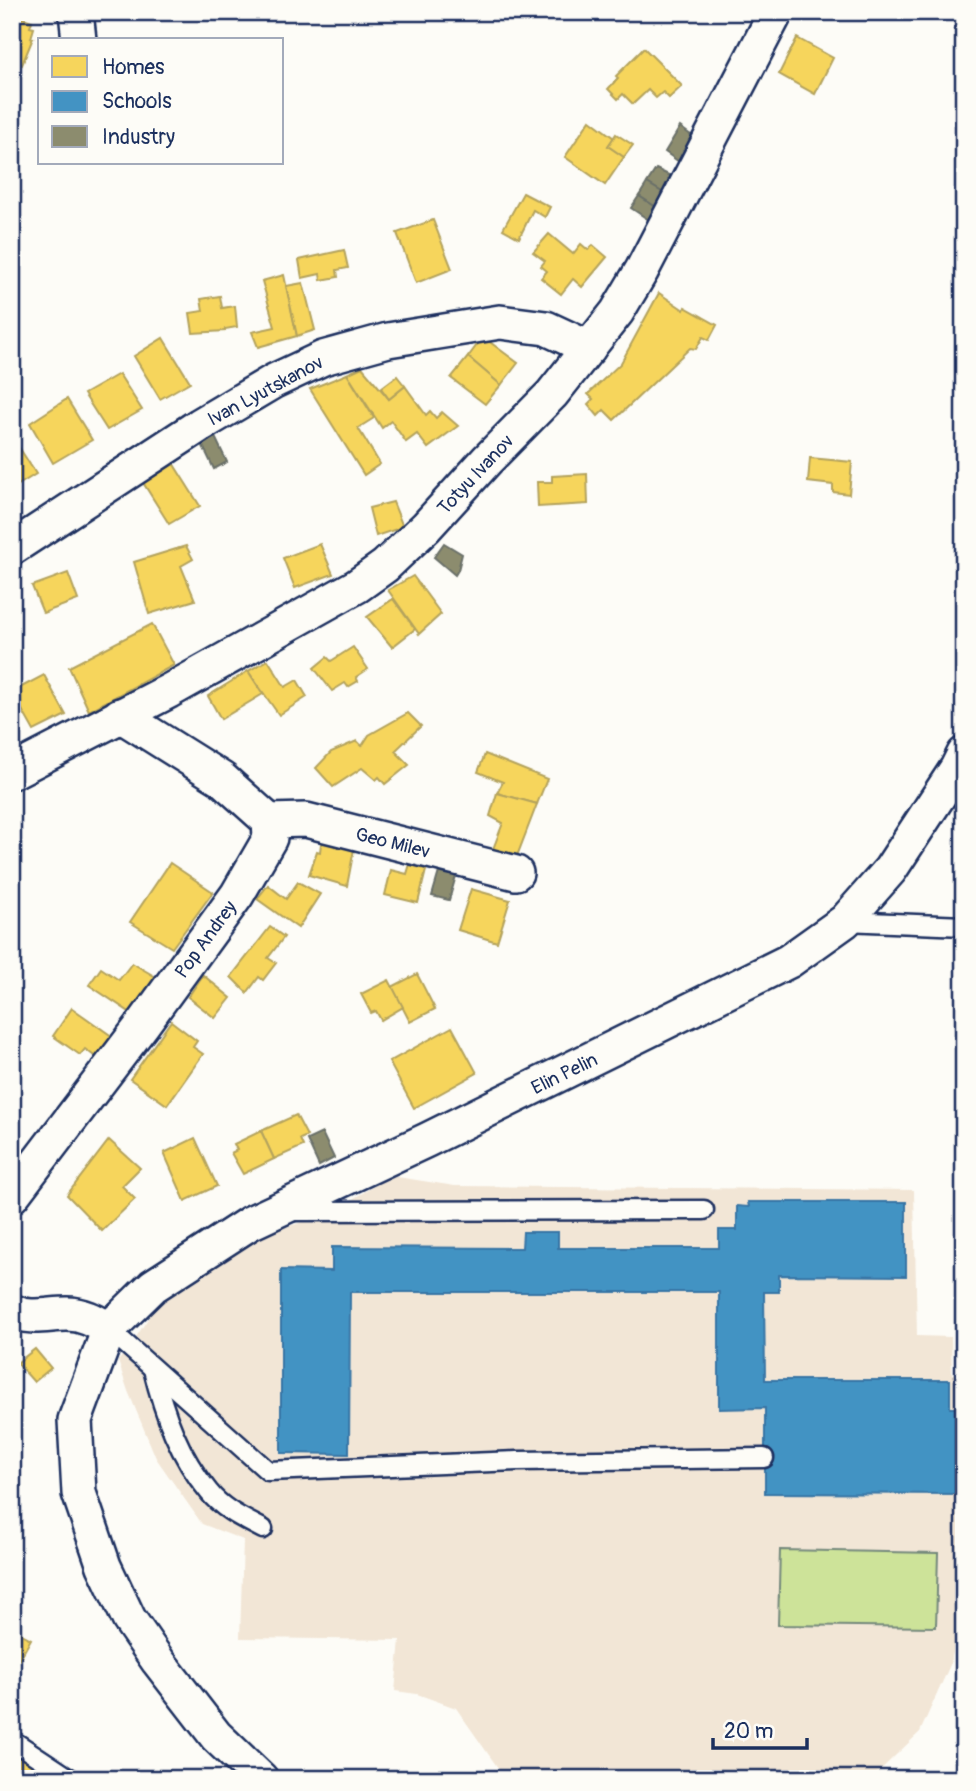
<svg xmlns="http://www.w3.org/2000/svg" width="976" height="1791" viewBox="0 0 976 1791" font-family="Pangolin,sans-serif">
<style>
.built{fill:#f2e6d6}
.green{fill:#cde399;stroke:#74897c;stroke-width:2}
.homes{fill:#f6d55c;stroke:#b4a35d;stroke-width:2}
.schools{fill:#4393c3;stroke:#3775a5;stroke-width:2}
.industry{fill:#8c8c6e;stroke:#6a7069;stroke-width:2}
.lines{fill:none;stroke-linecap:round;stroke-linejoin:round}
.service-casing{stroke:#1b2f5e;stroke-width:23}
.minor-casing{stroke:#1b2f5e;stroke-width:38}
.service{stroke:#fdfcf7;stroke-width:18}
.minor{stroke:#fdfcf7;stroke-width:33}
.labels{text-anchor:middle;stroke-width:7;stroke-linejoin:round;paint-order:stroke}
.street-label{font-size:19px;fill:#1b2f5e;stroke:#fdfcf7}
</style>
<rect width="100%" height="100%" fill="#fdfcf7"/>
<filter id="ink" filterUnits="userSpaceOnUse"><feTurbulence type="fractalNoise" baseFrequency=".0143" numOctaves="2"/><feDisplacementMap in="SourceGraphic" scale="14" xChannelSelector="R" yChannelSelector="G"/><feConvolveMatrix kernelMatrix="1 2 1 2 8 2 1 2 1" color-interpolation-filters="sRGB"/></filter>
<g filter="url(#ink)">
<polygon class="built" points="391,1176 455,1186 914,1190 917,1336 951,1337 952,1374 964,1375 964,1607 950,1665 920,1732 874,1776 867,1779 515,1779 503,1775 456,1708 417,1694 395,1691 400,1640 240,1638 243,1540 202,1524 156,1458 128,1391 118,1361 129,1348 158,1303 194,1274 272,1231 324,1216"/>
<polygon class="green" points="780,1550 938,1553 936,1627 778,1625"/>
<g class="homes">
<polygon points="12,14 32,21 30,27 34,28 31,38 33,38 22,65 12,61"/>
<polygon points="797,38 833,58 815,94 779,74"/>
<polygon points="644,48 682,86 669,98 663,92 656,98 648,90 633,104 623,94 618,99 608,89 618,78 616,76"/>
<polygon points="590,120 614,138 608,146 624,157 605,185 565,157"/>
<polygon points="616,134 633,145 624,157 608,146"/>
<polygon points="523,193 550,207 545,217 533,210 519,238 503,229"/>
<polygon points="433,220 452,269 416,283 397,233"/>
<polygon points="549,234 573,254 581,244 588,250 593,245 607,257 582,287 573,279 561,294 541,278 547,271 541,266 545,261 533,252"/>
<polygon points="344,250 348,268 337,270 338,277 321,280 320,274 302,278 299,260"/>
<polygon points="284,275 297,336 258,347 252,332 275,327 262,281"/>
<polygon points="303,283 315,330 297,336 286,286"/>
<polygon points="659,293 684,310 685,307 717,325 709,340 703,337 696,349 690,348 614,420 604,410 598,416 588,404 593,399 588,394 621,363"/>
<polygon points="220,296 222,308 235,306 237,327 225,329 225,331 193,333 190,313 203,311 201,299"/>
<polygon points="483,337 518,363 501,385 468,357"/>
<polygon points="163,338 190,382 160,399 134,356"/>
<polygon points="468,357 501,385 485,404 451,378"/>
<polygon points="362,367 389,399 405,386 426,415 430,411 436,418 442,412 458,426 428,448 417,434 406,442 391,421 382,428 347,374"/>
<polygon points="119,374 142,410 107,430 84,394"/>
<polygon points="347,374 374,418 358,428 380,464 364,475 310,389"/>
<polygon points="397,376 405,386 389,399 381,388"/>
<polygon points="67,399 92,440 53,463 30,423"/>
<polygon points="17,444 36,474 15,487 12,484 12,447"/>
<polygon points="810,458 852,462 849,494 833,492 833,485 808,482"/>
<polygon points="173,463 200,506 169,524 142,481"/>
<polygon points="587,474 588,504 538,507 537,482 552,482 552,476"/>
<polygon points="393,502 403,527 376,536 369,508"/>
<polygon points="320,544 333,574 295,588 283,558"/>
<polygon points="186,546 193,559 181,566 195,600 149,614 134,562"/>
<polygon points="68,573 78,600 43,613 32,586"/>
<polygon points="413,576 441,614 419,634 388,590"/>
<polygon points="393,599 415,629 392,647 367,617"/>
<polygon points="152,624 174,665 89,711 69,667"/>
<polygon points="353,647 368,669 356,677 358,681 348,687 345,683 332,691 314,668 327,657 331,661"/>
<polygon points="268,660 285,687 297,680 307,697 279,715 248,671"/>
<polygon points="248,671 263,694 221,719 208,696"/>
<polygon points="44,675 66,715 34,731 12,692"/>
<polygon points="408,713 421,726 395,751 409,765 385,784 379,777 376,780 362,768 333,787 316,768 331,752 357,741 362,746 369,735"/>
<polygon points="485,754 547,779 537,804 497,793 503,782 478,772"/>
<polygon points="497,793 537,804 517,856 493,849 503,823 490,816"/>
<polygon points="322,835 355,844 347,886 309,875 317,851 320,852"/>
<polygon points="412,857 428,862 418,903 385,895 391,870 407,874"/>
<polygon points="170,863 213,892 172,948 130,922"/>
<polygon points="298,882 320,894 298,928 257,899 268,885 286,899"/>
<polygon points="471,889 510,900 497,942 458,930"/>
<polygon points="270,927 284,937 268,958 276,963 263,980 259,977 247,993 231,977"/>
<polygon points="132,963 156,977 131,1013 89,985 101,968 119,980"/>
<polygon points="417,974 435,1009 410,1022 392,987"/>
<polygon points="203,975 231,998 215,1018 188,997"/>
<polygon points="389,980 403,1007 381,1020 376,1011 371,1013 361,994"/>
<polygon points="72,1008 113,1037 97,1058 85,1049 80,1055 53,1036"/>
<polygon points="171,1021 197,1041 193,1047 203,1054 167,1105 130,1079"/>
<polygon points="452,1027 477,1073 414,1108 389,1062"/>
<polygon points="296,1115 307,1136 300,1139 303,1146 274,1159 261,1131"/>
<polygon points="261,1131 274,1159 243,1174 231,1153 237,1150 234,1144"/>
<polygon points="195,1138 217,1186 185,1201 164,1153"/>
<polygon points="109,1140 140,1168 122,1186 135,1199 102,1231 67,1195"/>
<polygon points="35,1349 51,1368 34,1382 17,1363"/>
<polygon points="12,1629 31,1639 12,1673"/>
<polygon points="12,1750 35,1766 26,1779 12,1779"/>
</g>
<polygon class="schools" points="748,1202 906,1202 906,1276 779,1275 779,1292 764,1292 765,1380 950,1380 950,1408 964,1408 964,1494 765,1493 765,1408 719,1409 719,1292 350,1292 349,1454 281,1453 281,1270 332,1271 332,1247 522,1248 523,1232 558,1232 558,1248 719,1248 719,1230 737,1230 737,1206 749,1207"/>
<g class="industry">
<polygon points="680,127 699,141 685,166 665,152"/>
<polygon points="656,169 679,180 670,197 647,183"/>
<polygon points="647,183 670,197 662,211 639,196"/>
<polygon points="639,196 662,211 655,224 631,208"/>
<polygon points="215,437 227,462 214,469 202,444"/>
<polygon points="444,543 462,554 458,570 455,575 434,557"/>
<polygon points="441,865 458,869 449,900 432,896"/>
<polygon points="322,1133 334,1158 319,1166 307,1140"/>
</g>
<g class="lines">
<g class="service-casing">
<g id="service">
<polyline points="845,921 964,926"/>
<polyline points="294,1211 704,1210"/>
<polyline points="109,1329 268,1471 517,1461 764,1458"/>
<path d="M153,1369C164,1414 179,1456 209,1492C222,1509 244,1519 263,1529"/>
<polyline points="12,1740 71,1779"/>
</g>
</g>
<g class="minor-casing">
<g id="minor">
<polyline points="76,12 79,40"/>
<polyline points="12,548 200,425 274,381 323,358 388,340 500,322 546,328 589,348"/>
<polyline points="12,772 169,691 357,586 385,566 426,527 487,460 552,394 617,312 642,270 776,12"/>
<polyline points="269,821 306,820 516,873"/>
<polyline points="12,1196 143,1024 237,895 270,838 269,821 222,779 120,715"/>
<path d="M12,1311C29,1320 49,1314 67,1314C83,1314 95,1321 109,1329"/>
<polyline points="261,1779 216,1736 158,1661 129,1619 104,1566 79,1493 75,1420 109,1329 153,1286 250,1223 427,1140 789,961 845,921 890,870 957,768 964,754"/>
</g>
</g>
<use href="#service" class="service"/>
<use href="#minor" class="minor"/>
</g>
</g>
<g class="labels">
<g class="street-label">
<text transform="translate(265 390) rotate(-28)" y="7">Ivan Lyutskanov</text>
<text transform="translate(475 474) rotate(-47)" y="7">Totyu Ivanov</text>
<text transform="translate(393 842) rotate(14)" y="7">Geo Milev</text>
<text transform="translate(205 939) rotate(-54)" y="7">Pop Andrey</text>
<text transform="translate(564 1073) rotate(-26)" y="7">Elin Pelin</text>
</g>
</g>
<rect width="976" height="1791" fill="none" stroke="#fdfcf7" stroke-width="42"/>
<rect x="21" y="21" width="934" height="1749" fill="none" stroke="#1b2f5e" stroke-width="2.5" filter="url(#ink)"/>
<rect x="38" y="38" width="245" height="126" fill="#fdfcf7" stroke="#a3aaba" stroke-width="2"/>
<rect x="52" y="56" width="35" height="21" fill="#f6d55c" stroke="#a3aaba" stroke-width="2"/>
<text x="102" y="74" font-size="21" fill="#1b2f5e">Homes</text>
<rect x="52" y="91" width="35" height="21" fill="#4393c3" stroke="#a3aaba" stroke-width="2"/>
<text x="102" y="108" font-size="21" fill="#1b2f5e">Schools</text>
<rect x="52" y="126" width="35" height="21" fill="#8c8c6e" stroke="#a3aaba" stroke-width="2"/>
<text x="102" y="144" font-size="21" fill="#1b2f5e">Industry</text>
<path d="M713 1738v10h94v-10" fill="none" stroke="#1b2f5e" stroke-width="3.5"/>
<text x="724" y="1738" font-size="21" fill="#1b2f5e" stroke="#fdfcf7" stroke-width="5" paint-order="stroke">20 m</text>
</svg>
